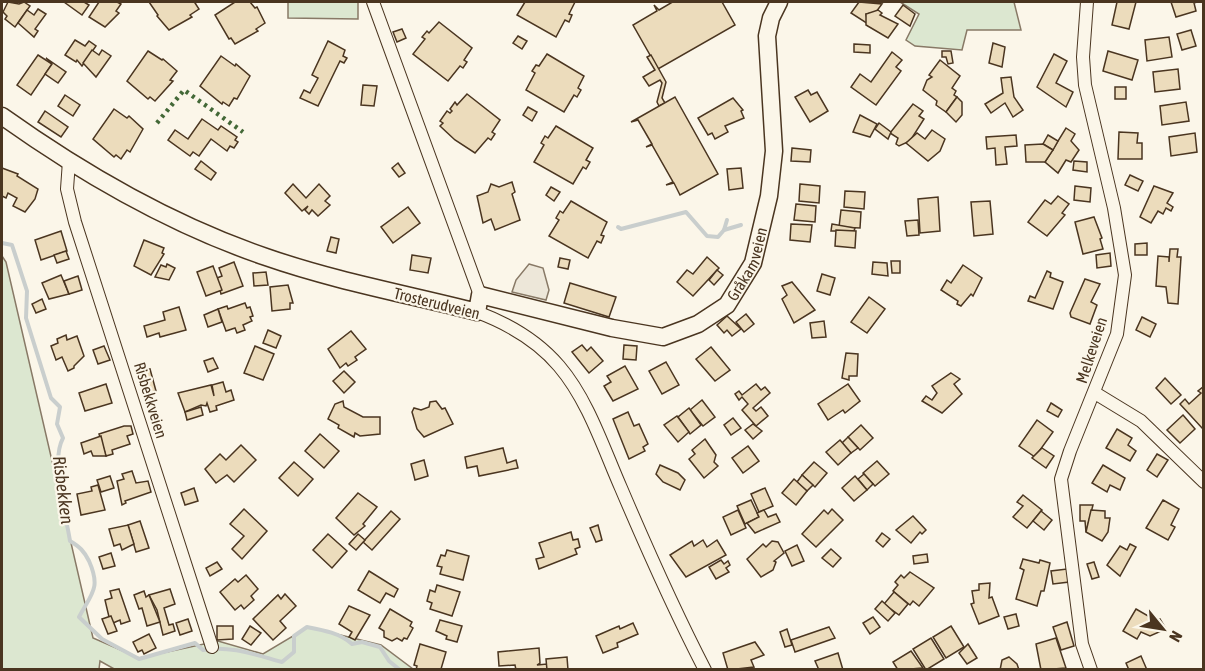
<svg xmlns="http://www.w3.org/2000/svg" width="1205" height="671" viewBox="0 0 1205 671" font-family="'Asap Condensed',sans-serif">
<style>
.green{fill:#dce7d0;stroke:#887966;stroke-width:1.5}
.parking{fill:#ede7d9;stroke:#887966;stroke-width:1.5}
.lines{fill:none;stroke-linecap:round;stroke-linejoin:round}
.stream{stroke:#c9cecd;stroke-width:4}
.building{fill:#ecdcbc;stroke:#4a3520;stroke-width:1.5}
.street-casing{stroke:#4a3520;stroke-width:14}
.secondary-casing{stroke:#4a3520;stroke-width:19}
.street{stroke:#fbf6e9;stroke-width:12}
.secondary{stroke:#fbf6e9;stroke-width:16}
.hedge{stroke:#436837;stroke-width:4.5;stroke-dasharray:3 4.5;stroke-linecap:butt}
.labels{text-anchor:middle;stroke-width:4.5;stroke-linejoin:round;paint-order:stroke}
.street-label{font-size:16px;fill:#4a3520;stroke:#fbf6e9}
.water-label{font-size:18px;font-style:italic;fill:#4a3520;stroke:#fbf6e9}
</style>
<rect width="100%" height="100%" fill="#fbf6e9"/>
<g class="green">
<polygon points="288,2 358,2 358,19 288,18"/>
<polygon points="900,2 1014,2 1021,30 967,30 962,50 915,46 906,40 919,14"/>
<polygon points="2,256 6,262 93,638 139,658 218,641 263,654 308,627 381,645 413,669 116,670 100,661 99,669 2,669"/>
</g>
<polygon class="parking" points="529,264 543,268 549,290 546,300 512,292 516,280"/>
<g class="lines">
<g class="stream">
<polyline points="618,227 621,229 686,212 707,236 718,237 724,230 741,225"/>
<polyline points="724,230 727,220"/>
<path d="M2,243L12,245L27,291L26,318L51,398L60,407L57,424L63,438C50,462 66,514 70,541C80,547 84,551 89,561C101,588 92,593 79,617L102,639L139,659L195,643L203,650C230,645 256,655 282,662L294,652V636L307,627C323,630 340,633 352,644L362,642L380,647L389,661L400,670"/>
</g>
</g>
<g class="building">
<polygon points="8,2 19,4 24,2 30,6 15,27 5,19 7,16 3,12"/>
<polygon points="64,2 84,2 89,5 82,15"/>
<polygon points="99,2 117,2 121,4 116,11 119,13 105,27 89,17"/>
<polygon points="149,2 197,2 195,3 199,9 190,15 192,17 169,30 157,16 158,15"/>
<polygon points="235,2 250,2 255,8 257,7 265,23 256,29 258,31 235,44 231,38 229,39 215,15"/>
<polygon points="525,2 575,2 569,14 572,15 569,22 565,20 556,37 517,15"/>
<polygon points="668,2 722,2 735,25 658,69 633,25 657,11 654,5 659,10 671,3"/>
<polygon points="859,2 882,4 876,12 866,14 868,24 851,13"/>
<polygon points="1117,2 1136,2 1129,29 1112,25"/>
<polygon points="1171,2 1197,2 1194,3 1196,11 1176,17"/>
<polygon points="903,5 915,14 910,26 895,16"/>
<polygon points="38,9 46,14 35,29 38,31 34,37 18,23 27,10 34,15"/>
<polygon points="878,10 882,13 880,15 898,24 888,38 866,25 866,14"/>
<polygon points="439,22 472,48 464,60 467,62 463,68 460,66 448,81 413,54 425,39 422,37 427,31 429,33"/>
<polygon points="402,29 406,38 397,42 393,32"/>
<polygon points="1191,30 1196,46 1182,50 1177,34"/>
<polygon points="518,36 527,41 522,49 513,43"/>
<polygon points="1169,37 1172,57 1147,61 1145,40"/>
<polygon points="75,40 85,46 89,41 96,46 82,66 77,60 76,62 65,55"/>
<polygon points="328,41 345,50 343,56 347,58 344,63 340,61 318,106 300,98 304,90 310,93 318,78 312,75"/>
<polygon points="993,43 1005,47 1002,67 989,63"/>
<polygon points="854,44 870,45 870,53 854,52"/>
<polygon points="92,50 99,55 102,50 111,56 96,77 83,63"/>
<polygon points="148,51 162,60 163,59 177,71 170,80 173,81 155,101 150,97 148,99 127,81"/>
<polygon points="942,51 951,51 953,63 948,64 946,57 942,57"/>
<polygon points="1108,51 1138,60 1132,80 1103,71"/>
<polygon points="892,52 902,60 896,67 901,71 876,105 851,87 860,74 871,82"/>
<polygon points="547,54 584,76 578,88 581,90 577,97 574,95 564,112 526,90 535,73 532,71 536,65 539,66"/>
<polygon points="1054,54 1067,61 1056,83 1073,92 1066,107 1037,87"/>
<polygon points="38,55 52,64 31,95 17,85"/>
<polygon points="651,55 666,82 662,98 665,103 659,106 657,102 662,83 660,80 649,86 643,77 655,70 647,57"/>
<polygon points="221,56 235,66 236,64 250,76 237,99 234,98 229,106 223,102 222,104 200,86"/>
<polygon points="46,58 66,72 58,83 45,74 52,64"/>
<polygon points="940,60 960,76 952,88 956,91 954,95 957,97 946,112 936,105 937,101 923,90 927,80 932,77 929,75"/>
<polygon points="1178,69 1180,89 1155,92 1153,72"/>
<polygon points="1011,77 1014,97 1023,110 1013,117 1005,103 991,113 985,104 1003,93 1001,78"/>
<polygon points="363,85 377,86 374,106 361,105"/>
<rect x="1115" y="87" width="11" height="12"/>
<polygon points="808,90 811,95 817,92 828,111 810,122 795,97"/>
<polygon points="467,94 500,120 492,132 495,134 491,140 488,138 475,153 455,140 440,126 443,123 440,121 447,111 450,113 452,111 450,109 455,102 457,105"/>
<polygon points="65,95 80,105 73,116 58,106"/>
<polygon points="675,97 718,174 680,195 674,183 666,185 673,182 652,145 646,147 652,144 638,120 631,122"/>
<polygon points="957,97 962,102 962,115 956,122 946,112"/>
<polygon points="733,98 743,110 741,111 744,118 725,126 728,132 715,139 712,133 708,135 698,118"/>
<polygon points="1186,102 1189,121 1162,125 1160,106"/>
<polygon points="913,104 923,111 919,116 924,119 910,141 899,146 896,144 898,138 890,133"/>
<polygon points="528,107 537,112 532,121 523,115"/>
<polygon points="114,109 127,118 129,116 143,129 130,152 127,150 121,159 116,155 114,157 93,139"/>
<polygon points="45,111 68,127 61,137 38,122"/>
<polygon points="860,115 877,124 870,137 853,132"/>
<polygon points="202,119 218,130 221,126 237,137 235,140 238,142 234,148 230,146 227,151 211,139 199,156 193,152 190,156 168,140 175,130 188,139"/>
<polygon points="879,123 891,132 888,139 875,129"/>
<polygon points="556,126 593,148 586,160 590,162 586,169 583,167 573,184 534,162 544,145 541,143 545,136 548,138"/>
<polygon points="1066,128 1075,134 1071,141 1079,150 1071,162 1066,160 1058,173 1045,162"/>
<polygon points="932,130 945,139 940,151 928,161 906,143 917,133 925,139"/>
<polygon points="1119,132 1138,133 1137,143 1142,143 1142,159 1118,159"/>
<polygon points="1195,133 1197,152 1171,156 1169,137"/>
<polygon points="1016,135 1017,146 1005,147 1007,164 996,165 995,148 987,149 986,137"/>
<polygon points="1048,135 1058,141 1053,150 1043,144"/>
<polygon points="1043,144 1053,150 1045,162 1026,162 1025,145"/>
<polygon points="792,148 811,150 810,162 791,161"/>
<polygon points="201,161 216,173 211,180 195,169"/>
<polygon points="1074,161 1087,162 1087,172 1073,170"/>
<polygon points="398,163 405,173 399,177 392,168"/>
<polygon points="2,168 18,174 17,176 38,189 35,199 25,212 13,206 17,198 8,193 6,198 2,196"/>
<polygon points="741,168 743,188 729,190 727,169"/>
<polygon points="1130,175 1143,181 1138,191 1125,185"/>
<polygon points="512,182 515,192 512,194 520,220 495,230 491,219 483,223 477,196 488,192 491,184 499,187"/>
<polygon points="293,184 306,198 319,184 330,196 325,201 330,205 318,216 312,210 309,214 305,210 308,206 302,211 285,193"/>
<polygon points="800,184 820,186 819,203 799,201"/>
<polygon points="1075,186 1091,188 1090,202 1074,200"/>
<polygon points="1154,186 1173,193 1167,203 1173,207 1171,211 1166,208 1163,214 1158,211 1151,223 1140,217"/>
<polygon points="551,187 560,192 554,201 546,195"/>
<polygon points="845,191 865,192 864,209 844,207"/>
<polygon points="1058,196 1069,204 1062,213 1065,215 1047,236 1028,222 1045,200 1051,204"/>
<polygon points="938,197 940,231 920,233 918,199"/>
<polygon points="571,201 607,222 601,235 604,236 601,243 597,241 588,258 549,236 559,220 556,218 560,211 563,213"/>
<polygon points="990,201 993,234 974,236 971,202"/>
<polygon points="796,204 816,206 815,222 794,220"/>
<polygon points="408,207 420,223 393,243 381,227"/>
<polygon points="841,210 861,212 860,228 839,227"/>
<polygon points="1094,217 1102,238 1100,239 1103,249 1083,254 1075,222"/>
<polygon points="918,220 919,235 907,236 905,221"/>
<polygon points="791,224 812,225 810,242 790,240"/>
<polygon points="832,224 855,228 854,231 831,231"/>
<polygon points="836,230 856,231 855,248 835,246"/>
<polygon points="61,231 67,251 41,260 35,240"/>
<polygon points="331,237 339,239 336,253 327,251"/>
<polygon points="144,240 164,248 162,253 164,254 151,275 134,266"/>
<polygon points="1147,243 1147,255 1135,255 1135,244"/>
<polygon points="1170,249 1178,249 1177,257 1181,257 1178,304 1168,303 1166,287 1156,286 1158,256 1169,257 1169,262"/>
<polygon points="66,251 69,259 57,263 54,255"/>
<polygon points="1110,253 1111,266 1097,268 1096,255"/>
<polygon points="412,255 431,258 428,273 410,270"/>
<polygon points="707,257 719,268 693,296 677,282 687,270 693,274"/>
<polygon points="560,258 570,260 568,269 558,267"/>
<polygon points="891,261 900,261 900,273 892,273"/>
<polygon points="234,262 243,286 221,294 217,278 222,276 219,268"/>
<polygon points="873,262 887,263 888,276 872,274"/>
<polygon points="167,264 175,268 169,280 155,277 161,265 166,267"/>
<polygon points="963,265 982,278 973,296 971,294 961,306 957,304 958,301 941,290 947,280 951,283"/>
<polygon points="213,266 222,290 206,296 197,272"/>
<polygon points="717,270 723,275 714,285 709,280"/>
<polygon points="1047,271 1051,273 1050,277 1063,282 1053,309 1028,301 1030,296 1035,298"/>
<polygon points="266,272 268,285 254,286 253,273"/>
<polygon points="822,274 835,278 830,295 817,291"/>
<polygon points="61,275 69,294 49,299 42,283"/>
<polygon points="78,276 82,290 69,294 64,281"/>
<polygon points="1085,279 1100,284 1091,302 1097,305 1090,324 1071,317 1070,313"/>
<polygon points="792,282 815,310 794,323 782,299 787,295 782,286"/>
<polygon points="570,283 616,297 609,317 564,303"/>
<polygon points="288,285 293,303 290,303 290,309 272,311 270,287"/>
<polygon points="869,297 885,309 867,333 851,322"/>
<polygon points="42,299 46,309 36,313 32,304"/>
<polygon points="245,303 247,308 250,307 253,316 250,317 252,321 243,325 245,330 237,333 235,328 226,331 218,309 227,306 228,309"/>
<polygon points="179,307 186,330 160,337 159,333 147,337 144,326 165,320 163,312"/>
<polygon points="218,309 222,322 208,327 204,315"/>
<polygon points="746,314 754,324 744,332 736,322"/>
<polygon points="727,316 741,329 732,336 727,330 724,333 717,325"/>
<polygon points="1142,317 1156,324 1150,337 1136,330"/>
<polygon points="824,321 826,337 812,338 810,323"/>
<polygon points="268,330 281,336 276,348 263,343"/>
<polygon points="351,331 366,349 355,357 357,360 348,366 346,363 340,368 328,349"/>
<polygon points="66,335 67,340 77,336 84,356 74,366 74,368 68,371 62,357 56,360 51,346 58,343 57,339"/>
<polygon points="582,345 587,351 591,347 603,361 589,373 572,352"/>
<polygon points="624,345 637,346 636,360 623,359"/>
<polygon points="104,346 110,360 98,364 93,350"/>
<polygon points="255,346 274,354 263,380 244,373"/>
<polygon points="711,347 730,370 715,381 696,359"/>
<polygon points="846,353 858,354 857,376 849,376 849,380 842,378"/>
<polygon points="213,358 218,368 208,372 204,361"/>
<polygon points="666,362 679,385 662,394 649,371"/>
<polygon points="625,366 638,389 613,401 604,386 611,382 607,376"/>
<polygon points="150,369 156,391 145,394 138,372"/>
<polygon points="344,371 355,382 344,393 333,381"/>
<polygon points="951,373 960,379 954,384 962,394 942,413 922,401 926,396 932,400 937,393 932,386"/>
<polygon points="1165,378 1181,395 1171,404 1156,388"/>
<polygon points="223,382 226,392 231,390 234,400 216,406 217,410 210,412 207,403 206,406 201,405 185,412 178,393 211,385 214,396 212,385"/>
<polygon points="106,384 112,403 85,411 79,393"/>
<polygon points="756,384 761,390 765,387 770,393 753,408 756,411 761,407 768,416 756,426 742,410 748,404 742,397 739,400 735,394 739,391 742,395"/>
<polygon points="848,384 860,401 845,413 843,410 828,420 818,404"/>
<polygon points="1204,386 1204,426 1202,428 1180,404 1185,399 1189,404 1201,393 1198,391"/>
<polygon points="702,400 715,417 703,426 690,410"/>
<polygon points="343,401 344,407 363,417 380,417 380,434 360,436 355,433 354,437 338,428 339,425 328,419 335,404"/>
<polygon points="436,401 442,409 445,408 453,424 424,437 417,429 412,412 414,408 421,410 429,407 430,402"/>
<polygon points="1051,403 1062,410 1058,417 1047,411"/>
<polygon points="201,407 203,415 187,420 185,412"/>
<polygon points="689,408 701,425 690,434 678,417"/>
<polygon points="628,412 634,426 639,424 648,444 643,447 645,451 629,459 613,419"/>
<polygon points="1183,415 1195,429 1180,443 1167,430"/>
<polygon points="677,416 689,432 678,442 664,425"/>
<polygon points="733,418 741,428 731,435 724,425"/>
<polygon points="1037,420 1053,432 1035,457 1019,446"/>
<polygon points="753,424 762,431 753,439 745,430"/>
<polygon points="861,425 873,438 860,450 848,437"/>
<polygon points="124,426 131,426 133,434 127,436 130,444 112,450 113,454 106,456 99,434"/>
<polygon points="1117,429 1132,438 1128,445 1136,451 1130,461 1106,448"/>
<polygon points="320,434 339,451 324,468 305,451"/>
<polygon points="101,436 106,456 93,456 91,451 84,454 81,443"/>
<polygon points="848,437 858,448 851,453 842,443"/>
<polygon points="705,439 716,455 714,462 718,466 704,478 689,459 695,454 692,450"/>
<polygon points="840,440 851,453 838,465 826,452"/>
<polygon points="241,445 256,460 234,482 227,475 216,483 205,469 220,454 226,460"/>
<polygon points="748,446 759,461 743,473 732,458"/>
<polygon points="503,448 507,463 516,460 518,468 479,476 477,466 467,468 465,457"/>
<polygon points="1042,448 1054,456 1046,468 1032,458"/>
<polygon points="1157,454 1168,460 1157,477 1147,470"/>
<polygon points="424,460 428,476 415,480 411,464"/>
<polygon points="877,461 889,474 875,486 863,473"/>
<polygon points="294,462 313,479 298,496 279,478"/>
<polygon points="814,462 827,473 815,487 802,475"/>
<polygon points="660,465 678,473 685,480 680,490 663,482 656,474"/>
<polygon points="1103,465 1125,478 1120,490 1110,485 1107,492 1092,483"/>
<polygon points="132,471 136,483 148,481 151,492 125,501 126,503 122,505 117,481 124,479 122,474"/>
<polygon points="864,474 873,484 867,490 858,479"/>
<polygon points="802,475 813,485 807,491 797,482"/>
<polygon points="110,476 114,488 101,492 97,480"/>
<polygon points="855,476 867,490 854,501 842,488"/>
<polygon points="794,479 807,491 796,505 782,493"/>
<polygon points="98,485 105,510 81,515 77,494 92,491 91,487"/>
<polygon points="194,488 198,501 185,505 181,493"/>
<polygon points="765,488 773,506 759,512 751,494"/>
<polygon points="358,493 377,507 363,524 365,526 354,535 336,518"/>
<polygon points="1023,495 1042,510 1027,528 1013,517 1023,506 1017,502"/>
<polygon points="751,500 759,517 745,524 737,506"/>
<polygon points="1163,500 1179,509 1171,525 1175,527 1168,540 1146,528"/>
<polygon points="1080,505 1093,505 1086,532 1085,521 1080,521"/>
<polygon points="244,509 267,531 242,559 232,549 244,536 230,524"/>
<polygon points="832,509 843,520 816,547 802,534 824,510 828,514"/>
<polygon points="738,510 746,528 731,535 723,517"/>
<polygon points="764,510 768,517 776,514 780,522 755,533 747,523 759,517 757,513"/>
<polygon points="1091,510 1105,511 1105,518 1110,518 1108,532 1102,541 1086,532"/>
<polygon points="391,511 400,519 372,550 363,542"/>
<polygon points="1041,511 1052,520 1044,530 1033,521"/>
<polygon points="913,516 926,530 922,534 920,532 911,543 896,530"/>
<polygon points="140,521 149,548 136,552 128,525"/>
<polygon points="128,525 134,544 122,550 120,544 114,546 109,529"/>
<polygon points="598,525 602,540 596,542 590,528"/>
<polygon points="571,532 573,540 578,539 580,547 575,549 577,554 539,569 536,559 544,557 539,543"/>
<polygon points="882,533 890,539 883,547 876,541"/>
<polygon points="328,534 347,551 332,568 313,550"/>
<polygon points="358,534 365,540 356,550 349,544"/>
<polygon points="703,540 707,547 717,540 726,555 686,577 670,555 692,541 694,546"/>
<polygon points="772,541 778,542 784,553 774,561 776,562 773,570 761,577 747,559 763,544 766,547"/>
<polygon points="1130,544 1136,547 1120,576 1107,565 1120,546 1127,550"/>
<polygon points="797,545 804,561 792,566 785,551"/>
<polygon points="831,549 841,558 833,567 822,558"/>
<polygon points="447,550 469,556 463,580 440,574 442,567 437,566 441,555 445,556"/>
<polygon points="111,553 115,566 103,569 99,557"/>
<polygon points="927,554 928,562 914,564 913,556"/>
<polygon points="1023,559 1039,563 1040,560 1050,563 1044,591 1041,591 1037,606 1016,599 1024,570 1020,568"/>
<polygon points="721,560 724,564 728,561 730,565 726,568 729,572 716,579 709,567"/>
<polygon points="217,562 222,569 210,576 206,568"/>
<polygon points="1094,562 1099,577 1092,579 1087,564"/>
<polygon points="1067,569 1069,582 1053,584 1051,571"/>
<polygon points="369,571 398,589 394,597 386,593 380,603 358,590"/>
<polygon points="910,572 934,588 919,606 913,601 910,605 893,591 898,585 895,582 901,575 904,578"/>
<polygon points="246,575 258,589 251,596 254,600 244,609 241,605 235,610 220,592 235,579 238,582"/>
<polygon points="990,583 989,598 992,597 999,616 979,624 971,604 974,603 972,591 979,590 979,584"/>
<polygon points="437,585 460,592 452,616 430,609 432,603 427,601 430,590 435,592"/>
<polygon points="119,589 130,621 121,624 120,620 113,623 109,617 105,600 112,598 110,591"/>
<polygon points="170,589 175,604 164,608 169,625 173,624 175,631 163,635 157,610 149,595"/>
<polygon points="144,591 146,597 149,595 160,622 147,626 142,608 139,609 134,595"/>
<polygon points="894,592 908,604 899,615 884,604"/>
<polygon points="285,594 296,606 280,621 286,628 273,640 253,619 278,595 281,599"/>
<polygon points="882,601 895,613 888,621 875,609"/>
<polygon points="349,606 370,615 355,640 349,637 352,632 339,624"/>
<polygon points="390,609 412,622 410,626 413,628 407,639 404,638 402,641 397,638 392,641 384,637 384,631 379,628"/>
<polygon points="1136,609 1150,617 1146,626 1151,628 1149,625 1160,619 1166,629 1150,636 1141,632 1137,639 1123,631"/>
<polygon points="1016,614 1019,626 1008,629 1004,617"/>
<polygon points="111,616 117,631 108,634 102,619"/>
<polygon points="873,617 880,627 870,634 863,623"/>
<polygon points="188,619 192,631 180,635 176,623"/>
<polygon points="440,620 462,626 457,642 446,639 447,636 436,631"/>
<polygon points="1067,622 1074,646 1061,650 1053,627"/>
<polygon points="633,623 638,634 617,643 618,647 603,653 596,636 619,626 620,629"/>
<polygon points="217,626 233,626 233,639 217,640"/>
<polygon points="250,626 261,633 251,645 242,639"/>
<polygon points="951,626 964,647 946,658 933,637"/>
<polygon points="829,627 835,638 795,652 791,640"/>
<polygon points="787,629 792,645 785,647 780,632"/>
<polygon points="149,634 156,648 144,654 142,650 138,652 133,642"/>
<polygon points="931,638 944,659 926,670 913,649"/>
<polygon points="1056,638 1066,668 1041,670 1036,644"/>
<polygon points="755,642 764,655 751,660 754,667 728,670 723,653"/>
<polygon points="420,644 446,652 441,669 443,670 416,670 417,666 414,665"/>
<polygon points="968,644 977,658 967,664 959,653"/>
<polygon points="539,648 540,663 537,665 547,664 547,670 516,670 515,665 499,666 498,652"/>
<polygon points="911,651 923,668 898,670 893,662"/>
<polygon points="838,653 843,670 819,670 815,661"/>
<polygon points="1141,656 1147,670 1129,670 1126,663"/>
<polygon points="567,657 568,670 547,670 546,659"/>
<polygon points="1009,657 1017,664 1019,670 1000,670 1002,660"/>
</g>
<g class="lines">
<g class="street-casing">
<g id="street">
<polyline points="373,2 480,295"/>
<polyline points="1087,2 1083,57 1085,85 1114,208 1125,275 1117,334 1070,451 1061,479 1082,644 1091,670"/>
<polyline points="69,161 67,189 75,222 212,647"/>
<path d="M477,312C509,324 537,340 559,366C588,400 603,447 621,488C647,549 674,610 705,670"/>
<polyline points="1095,393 1141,421 1204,482"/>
</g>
</g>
<g class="secondary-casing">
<g id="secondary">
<path id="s1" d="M2,116C82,173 172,225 266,257C335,281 406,294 477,312L480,295L612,328L663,337L698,324L727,305L753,263L769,196L774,151L767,36L771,18L779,2"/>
</g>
</g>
<use href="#street" class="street"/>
<use href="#secondary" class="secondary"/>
<polyline class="hedge" points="157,123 184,90 243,132"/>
</g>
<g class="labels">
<g class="street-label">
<text dy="6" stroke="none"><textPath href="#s1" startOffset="842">Gråkamveien</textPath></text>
<text transform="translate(437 303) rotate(14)" y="6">Trosterudveien</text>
<text transform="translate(1091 350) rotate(-72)" y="6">Melkeveien</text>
<text transform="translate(151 400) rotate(73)" y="6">Risbekkveien</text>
</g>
<g class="water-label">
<text transform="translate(63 490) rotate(83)" y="6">Risbekken</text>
</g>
</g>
<rect width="1205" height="671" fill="none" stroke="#4a3520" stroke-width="6"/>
<g transform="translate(1163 629) rotate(120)" stroke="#fbf6e9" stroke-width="4.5" paint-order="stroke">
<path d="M0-4.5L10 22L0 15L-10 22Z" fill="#4a3520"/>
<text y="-9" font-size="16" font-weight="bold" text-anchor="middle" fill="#4a3520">N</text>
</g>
</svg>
